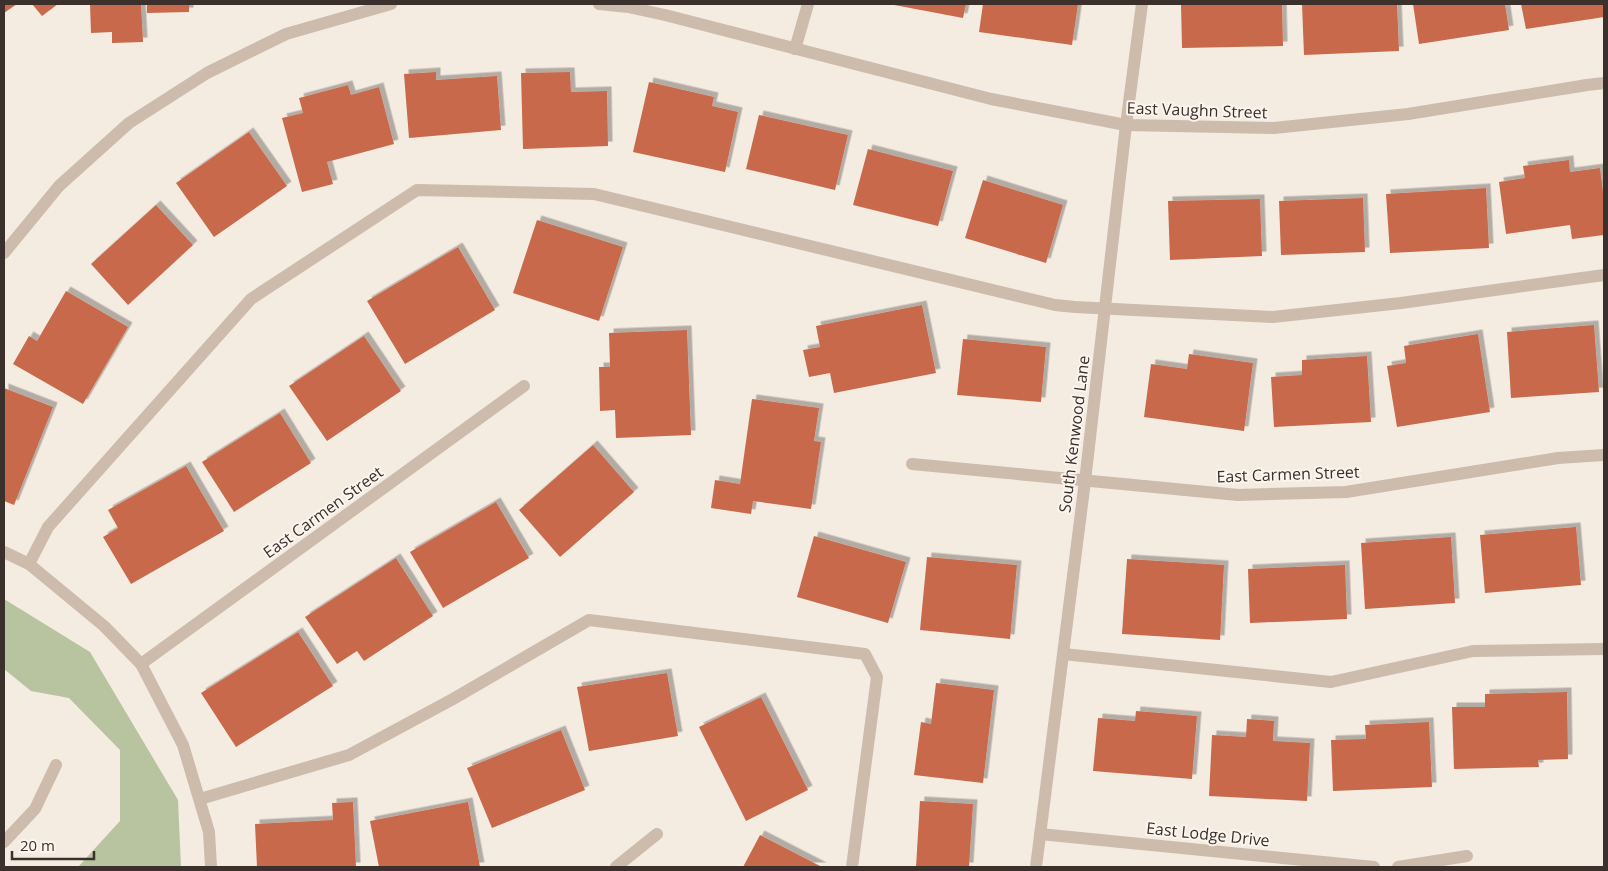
<svg xmlns="http://www.w3.org/2000/svg" width="1608" height="871" viewBox="0 0 1608 871" font-family="'Open Sans',sans-serif">
<style>
.green{fill:#b8c4a0}
.building{fill:#c8694b;filter:url(#shadow)}
.lines{fill:none;stroke-linecap:round;stroke-linejoin:round}
.minor{stroke:#cdbbac;stroke-width:12}
.labels{text-anchor:middle;stroke-width:4;stroke-linejoin:round;paint-order:stroke}
.street-label{font-size:16px;fill:#3b302b;stroke:#fbf5ee}
</style>
<defs>
<filter id="shadow"><feDropShadow dx="4.5" dy="-4.5" stdDeviation="0" flood-color="#0004"/></filter>
</defs>
<rect width="100%" height="100%" fill="#f4ebe1"/>
<polygon class="green" points="4,599 90,652 178,800 181,867 78,867 120,821 120,750 69,698 31,691 4,669"/>
<g class="building">
<polygon points="4,4 17,4 4,13"/>
<polygon points="32,4 58,4 42,16"/>
<polygon points="90,4 141,4 143,42 112,43 112,32 91,33"/>
<polygon points="147,4 189,4 189,12 147,13"/>
<polygon points="889,4 966,4 963,18"/>
<polygon points="983,4 1078,4 1072,45 979,32"/>
<polygon points="1181,4 1282,4 1283,46 1182,48"/>
<polygon points="1302,4 1397,4 1399,51 1304,55"/>
<polygon points="1413,4 1505,4 1509,30 1419,44"/>
<polygon points="1521,4 1604,4 1604,17 1526,29"/>
<polygon points="436,72 436,80 497,76 501,130 409,138 404,74"/>
<polygon points="570,72 571,92 607,91 608,146 523,149 521,73"/>
<polygon points="649,82 714,97 712,106 738,112 725,172 633,152"/>
<polygon points="348,85 351,95 379,87 394,144 327,162 333,184 302,192 282,118 303,113 299,98"/>
<polygon points="759,115 848,135 835,190 746,169"/>
<polygon points="249,132 287,186 214,237 176,183"/>
<polygon points="868,149 953,171 938,226 853,205"/>
<polygon points="1569,160 1570,172 1600,168 1604,201 1604,235 1572,239 1570,225 1506,234 1499,182 1525,178 1523,166"/>
<polygon points="983,180 1063,205 1046,263 965,238"/>
<polygon points="1486,188 1489,248 1390,253 1386,194"/>
<polygon points="1363,198 1365,252 1281,255 1279,201"/>
<polygon points="1260,199 1262,256 1170,260 1168,201"/>
<polygon points="156,205 193,245 128,305 91,264"/>
<polygon points="537,220 623,247 599,321 513,293"/>
<polygon points="458,247 495,310 405,364 367,301"/>
<polygon points="66,291 128,327 83,404 13,364 29,336 37,341"/>
<polygon points="922,305 936,373 834,393 830,373 809,377 803,350 820,347 816,326"/>
<polygon points="1594,325 1599,392 1511,398 1507,332"/>
<polygon points="687,330 691,435 616,438 615,410 600,411 599,367 610,367 609,333"/>
<polygon points="1478,334 1490,412 1397,427 1387,366 1406,363 1404,346"/>
<polygon points="364,336 401,391 327,441 289,386"/>
<polygon points="963,339 1046,347 1041,402 957,395"/>
<polygon points="1189,354 1253,363 1244,431 1144,417 1151,364 1187,369"/>
<polygon points="1367,356 1371,422 1274,427 1271,377 1302,375 1302,360"/>
<polygon points="4,388 53,407 14,505 4,501"/>
<polygon points="752,399 819,408 814,441 821,442 811,509 753,501 751,514 711,508 715,480 740,484"/>
<polygon points="280,413 311,463 234,512 202,462"/>
<polygon points="593,445 634,492 560,557 519,510"/>
<polygon points="186,466 224,531 131,584 103,537 118,528 108,510"/>
<polygon points="496,502 529,558 443,608 410,552"/>
<polygon points="1576,527 1581,585 1485,593 1480,535"/>
<polygon points="814,536 906,562 888,623 797,597"/>
<polygon points="1451,537 1455,603 1365,609 1361,543"/>
<polygon points="927,557 1017,565 1010,639 920,630"/>
<polygon points="396,558 433,616 364,661 357,651 337,664 305,617"/>
<polygon points="1127,559 1224,565 1220,640 1122,634"/>
<polygon points="1345,565 1347,619 1250,623 1248,569"/>
<polygon points="298,632 333,686 236,747 201,693"/>
<polygon points="667,673 678,736 589,751 577,687"/>
<polygon points="936,683 994,690 983,783 914,775 921,722 931,724"/>
<polygon points="1567,692 1568,759 1538,760 1539,767 1454,769 1452,707 1485,707 1485,694"/>
<polygon points="761,697 808,790 746,821 699,727"/>
<polygon points="1136,711 1197,716 1192,779 1093,771 1098,718 1135,721"/>
<polygon points="1247,719 1274,721 1273,741 1310,743 1307,801 1209,796 1212,735 1246,737"/>
<polygon points="1429,722 1432,787 1333,791 1331,740 1366,739 1365,725"/>
<polygon points="561,730 585,790 492,828 467,768"/>
<polygon points="920,801 973,804 969,867 916,867"/>
<polygon points="353,802 356,867 257,867 255,824 333,820 332,803"/>
<polygon points="468,802 480,867 379,867 370,821"/>
<polygon points="760,835 822,867 743,867"/>
</g>
<g class="lines">
<g class="minor">
<polyline points="599,4 628,7 665,15 991,99 1126,125 1274,128 1408,114 1587,85 1604,83"/>
<polyline points="795,49 808,4"/>
<polyline points="4,253 59,186 129,123 207,73 286,34 391,4"/>
<polyline points="912,464 1238,495 1346,492 1558,458 1604,455"/>
<polyline points="4,552 29,564 104,626 141,664 183,745 209,832 211,867"/>
<polyline points="29,564 48,527 251,299 417,190 594,194 1055,305 1075,307 1273,317 1401,303 1604,275"/>
<polyline points="1063,654 1331,682 1473,651 1604,649"/>
<polyline points="141,664 524,386"/>
<polyline points="200,799 349,755 453,699 589,620 865,654 877,677 852,867"/>
<polyline points="1040,834 1374,867"/>
<polyline points="4,842 35,809 56,765"/>
<polyline points="616,867 657,834"/>
<polyline points="1036,867 1085,481 1126,125 1142,4"/>
<polyline points="1398,867 1467,856"/>
</g>
</g>
<g class="labels">
<g class="street-label">
<text transform="translate(1197 110) rotate(2)" y="6">East Vaughn Street</text>
<text transform="translate(1074 434) rotate(-83)" y="6">South Kenwood Lane</text>
<text transform="translate(1288 474) rotate(-2)" y="6">East Carmen Street</text>
<text transform="translate(323 512) rotate(-36)" y="6">East Carmen Street</text>
<text transform="translate(1208 834) rotate(6)" y="6">East Lodge Drive</text>
</g>
</g>
<rect width="1608" height="871" fill="none" stroke="#3b302b" stroke-width="10"/>
<path d="M12 851v8h82v-8" fill="none" stroke="#3b302b" stroke-width="2.5"/>
<text x="20" y="851" font-size="15" fill="#3b302b" stroke="#fbf5ee" stroke-width="4" paint-order="stroke">20 m</text>
</svg>
